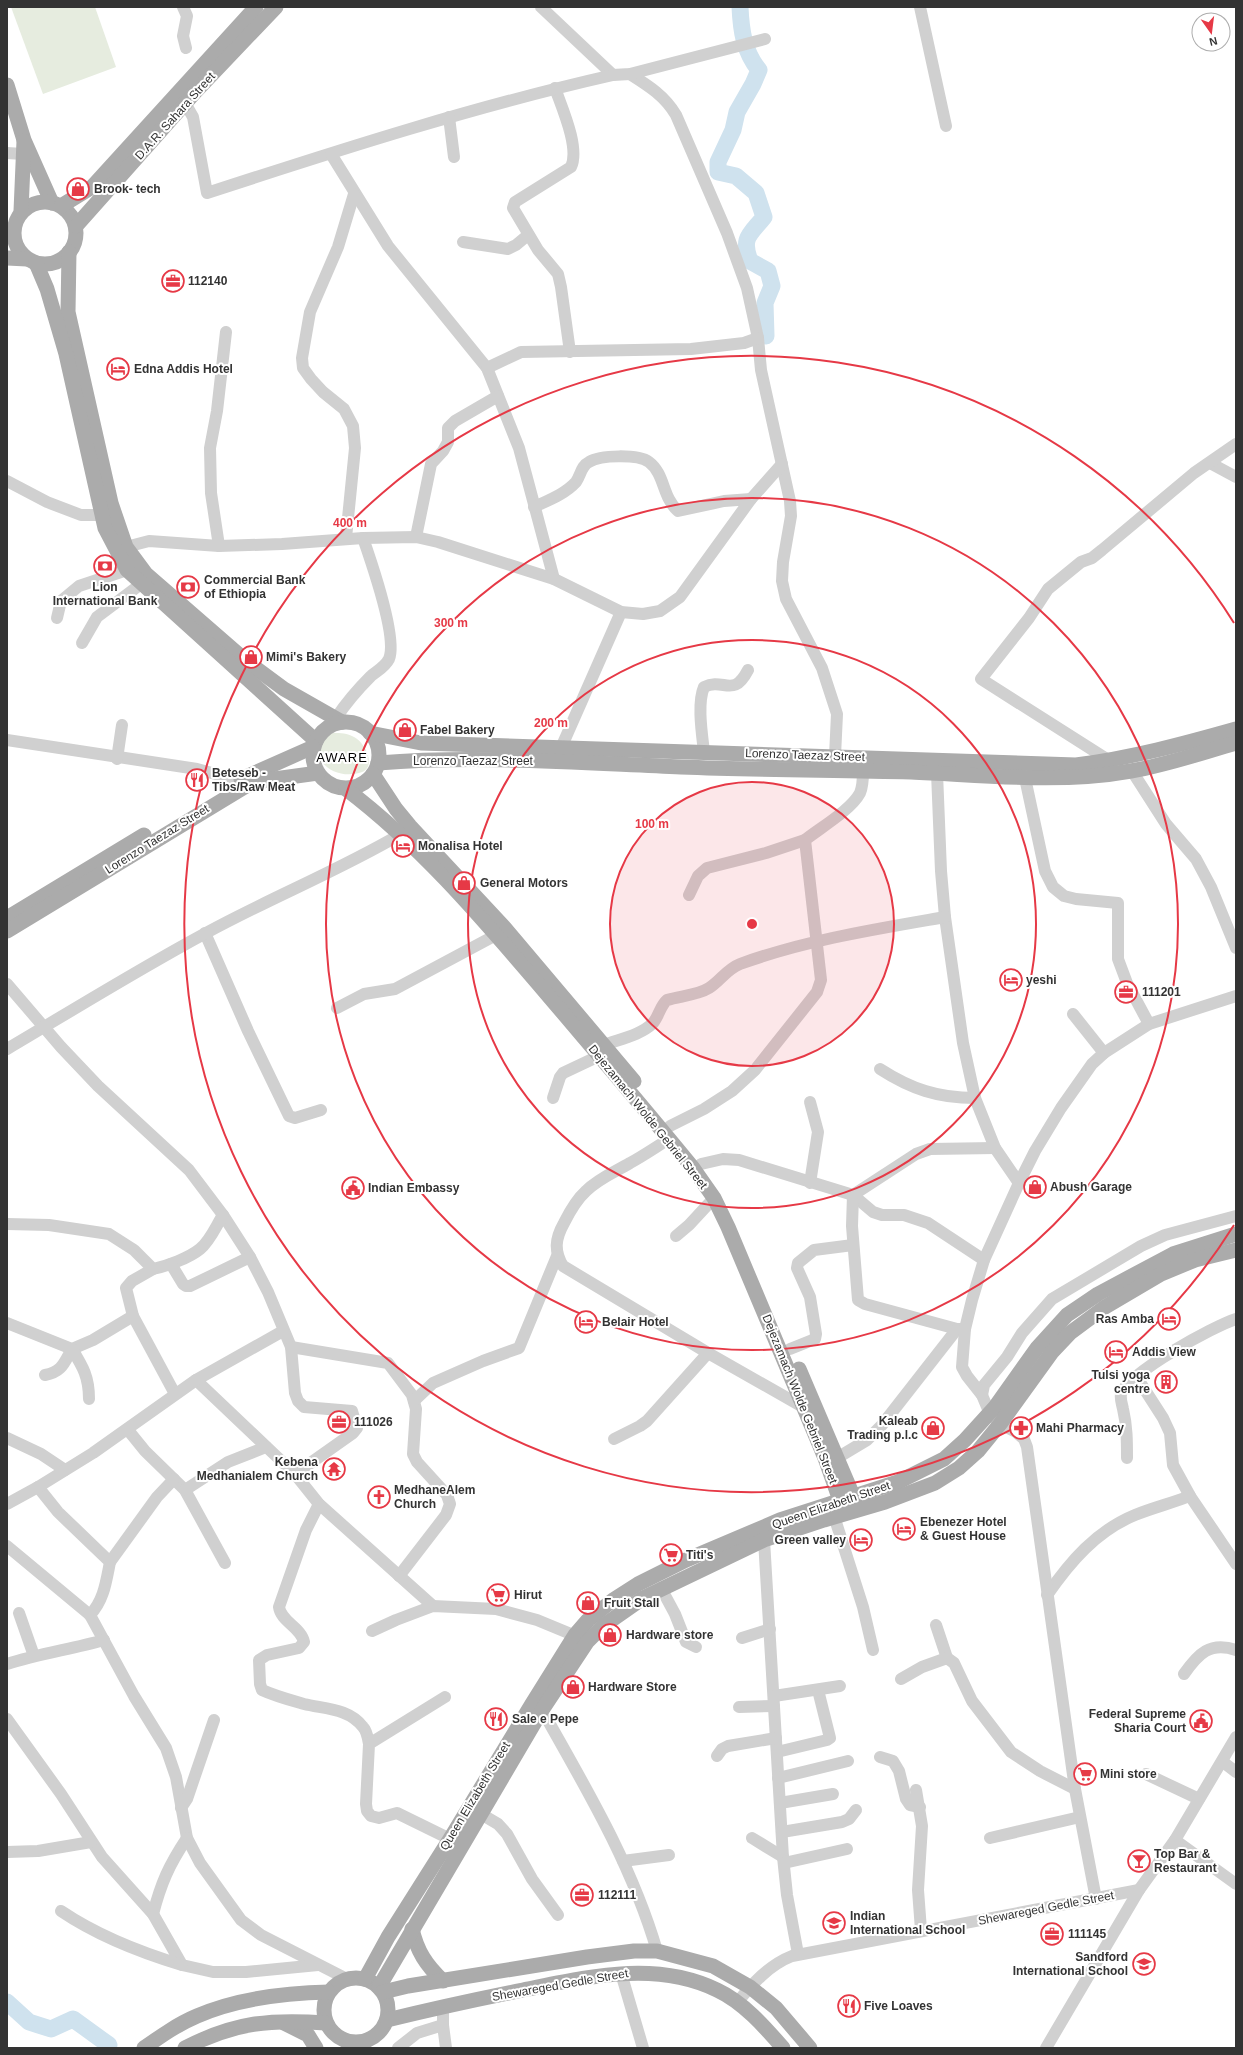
<svg xmlns="http://www.w3.org/2000/svg" width="1243" height="2055" viewBox="0 0 1243 2055" font-family="Arial,sans-serif">
<style>
.green{fill:#e6ecdf}
.lines{fill:none;stroke-linecap:round;stroke-linejoin:round}
.river{stroke:#cfe2ee;stroke-width:17}
.minor{stroke:#d0d0d0;stroke-width:12}
.major{stroke:#ababab;stroke-width:15}
.ring{fill:none;stroke:#e63946;stroke-width:2}
.labels{text-anchor:middle;stroke-width:4;stroke-linejoin:round;paint-order:stroke}
.street-label{font-size:12px;fill:#333;stroke:#fff}
.poi-label{font-size:12px;font-weight:bold;fill:#333;stroke:#fff;text-anchor:start}
.neighbourhood-label{font-size:13px;letter-spacing:1px;fill:#000;stroke:#fff}
.centre{fill:#e63946;stroke:#fff;stroke-width:2}
.ring-label{font-size:12px;text-anchor:middle;font-weight:bold;fill:#e63946;stroke:#fff;stroke-width:4;stroke-linejoin:round;paint-order:stroke}
</style>
<rect width="100%" height="100%" fill="#fff"/>
<g class="green">
<polygon points="11,7 95,7 116,67 43,94"/>
<path d="M333,733C341,733 347,733 354,737C366,743 378,769 359,773C341,778 319,769 317,749C316,745 319,740 322,738C324,735 330,734 333,733Z"/>
</g>
<g class="lines">
<g class="river">
<path d="M740,7C741,30 744,52 759,70L753,84L737,112L733,130L718,162V172L736,176L756,193L764,217C750,235 741,237 750,261L768,271L772,286L765,303L766,336"/>
<polyline points="7,2002 29,2022 51,2029 73,2019 109,2045"/>
</g>
<g class="minor">
<polyline points="183,7 187,16 183,36 186,48"/>
<polyline points="541,7 613,75"/>
<polyline points="920,7 946,126"/>
<path d="M630,74C649,86 665,96 676,115L727,233L747,288L758,338L761,370L790,501L791,516L783,562L782,581L786,599L822,668L837,714L835,756"/>
<path d="M555,88C562,108 580,148 571,167L515,202L513,208L538,250L558,274L561,287L570,352"/>
<path d="M185,103L193,117L207,193C342,149 476,106 613,75L630,74L765,39"/>
<polyline points="449,117 454,157"/>
<polyline points="7,153 23,154"/>
<polyline points="331,154 388,246 487,368 519,448 554,579"/>
<polyline points="463,242 508,249 516,245 528,235"/>
<polyline points="487,368 521,352 691,349 744,343 758,338"/>
<polyline points="1210,463 1236,477"/>
<polyline points="7,481 47,502 81,515 101,515"/>
<path d="M534,507C549,500 565,494 576,482C581,475 581,466 589,462C600,455 638,454 649,462C665,474 662,497 678,511L724,501L751,499"/>
<polyline points="416,537 431,464 443,451 448,442 448,428 455,421 498,396"/>
<polyline points="346,538 355,448 353,426 344,409 323,392 311,379 303,368 302,358 310,312 338,247 354,194"/>
<polyline points="219,546 211,493 210,448 217,411 226,332"/>
<polyline points="126,547 149,541 219,546 282,544 363,538 416,537 438,542 554,579 621,612 643,614 660,611 680,597 751,499 782,464"/>
<polyline points="57,618 61,601 79,586 127,570"/>
<polyline points="82,643 97,617 141,584"/>
<path d="M336,718C346,703 358,689 371,676C377,671 385,667 389,659C398,638 371,561 363,538"/>
<polyline points="7,740 197,769 238,780"/>
<polyline points="561,748 621,612"/>
<path d="M704,752C702,734 697,703 704,687C724,677 733,699 748,670"/>
<polyline points="117,759 122,725"/>
<polyline points="1110,761 981,679 1029,618 1048,589 1081,562 1092,558 1102,550 1194,473 1236,444"/>
<polyline points="1132,771 1166,824 1196,859 1211,887 1236,948"/>
<polyline points="937,773 941,871 945,917 963,1043 975,1098 995,1148 1019,1183"/>
<polyline points="1025,778 1045,871 1053,887 1064,896 1076,899 1118,903 1118,959 1127,983 1149,1024"/>
<polyline points="689,895 698,876 707,868 766,853 805,840"/>
<polyline points="205,933 248,1031 289,1116 295,1118 321,1110"/>
<polyline points="7,984 61,1047 98,1086 189,1170 223,1215 250,1257 268,1292 291,1347 295,1393 298,1401 304,1407 352,1411 357,1428 353,1433 295,1474"/>
<polyline points="337,1008 364,994 395,989 496,935"/>
<polyline points="1073,1014 1104,1053"/>
<path d="M604,1045C620,1039 641,1035 653,1023C659,1016 660,1006 667,1000C680,996 698,995 709,988C720,981 727,969 740,964C806,940 876,929 945,917"/>
<path d="M7,1049C73,1010 139,969 206,933C270,898 338,871 401,834"/>
<path d="M880,1069C911,1089 938,1098 975,1098"/>
<polyline points="553,1098 560,1077 563,1073 599,1056"/>
<path d="M670,1126L704,1109L732,1091L755,1070L817,992L821,980L805,840C820,828 851,810 860,793C863,786 863,778 863,771"/>
<path d="M669,1139C656,1147 643,1156 630,1163C615,1172 599,1178 586,1191C576,1200 570,1211 564,1223C555,1239 554,1251 563,1266L708,1353L803,1407"/>
<polyline points="701,1164 723,1159 739,1160 853,1195 873,1212 882,1215 904,1215 928,1223 984,1260"/>
<polyline points="810,1183 818,1132 810,1102"/>
<path d="M7,1224L49,1225L109,1234L134,1250L153,1269C167,1266 189,1258 200,1249C210,1241 216,1226 223,1215"/>
<polyline points="676,1236 689,1225 714,1198"/>
<polyline points="171,1264 183,1284 186,1286 190,1286 250,1257"/>
<polyline points="153,1269 132,1281 126,1288 133,1316 175,1394"/>
<polyline points="7,1323 72,1349 93,1340 133,1316"/>
<polyline points="965,1329 957,1329 865,1304 858,1300 852,1226 853,1195 916,1154 930,1149 995,1148"/>
<polyline points="291,1347 388,1363 412,1395 416,1409 413,1454 417,1462 447,1495 450,1504 446,1515 399,1576"/>
<polyline points="790,1349 815,1339 816,1334 810,1297 797,1268 798,1263 814,1250 853,1245"/>
<path d="M45,1375C62,1372 64,1363 72,1349C83,1367 89,1377 89,1399"/>
<polyline points="1136,1376 1163,1418 1170,1433 1173,1465 1190,1496 1236,1564"/>
<polyline points="196,1380 295,1474 319,1504 433,1606"/>
<polyline points="982,1395 984,1385 1007,1357 1022,1333 1052,1299 1141,1246 1165,1235 1236,1216"/>
<polyline points="414,1401 433,1383 483,1361 519,1348 557,1256"/>
<polyline points="128,1430 145,1451 185,1490 225,1563"/>
<polyline points="7,1438 41,1454 65,1470"/>
<polyline points="614,1439 640,1426 647,1421 708,1353"/>
<polyline points="837,1458 867,1440 882,1425 957,1329"/>
<path d="M1127,1458C1127,1441 1127,1426 1123,1409C1122,1404 1120,1399 1121,1394C1128,1373 1214,1326 1236,1319"/>
<path d="M38,1487L58,1512L110,1562C106,1582 104,1600 90,1615"/>
<polyline points="185,1490 228,1462 266,1447"/>
<polyline points="7,1504 38,1487 93,1453 196,1380 283,1331"/>
<path d="M319,1504L306,1530L279,1607C281,1622 301,1627 304,1642L299,1648L267,1655L259,1660L260,1684L262,1690C275,1696 290,1700 304,1704C324,1709 349,1708 363,1727C367,1731 368,1739 369,1744"/>
<polyline points="834,1516 863,1607 873,1650"/>
<polyline points="764,1540 783,1857 787,1895 798,1954"/>
<polyline points="7,1546 90,1615 134,1696 166,1748 176,1777 187,1838 200,1863 241,1920 261,1935 347,1979"/>
<polyline points="110,1562 157,1497 174,1479"/>
<polyline points="661,1588 675,1614 686,1642 696,1647"/>
<path d="M1047,1595C1070,1562 1096,1531 1135,1515C1152,1508 1172,1503 1190,1496"/>
<polyline points="19,1613 34,1656"/>
<polyline points="936,1625 947,1658"/>
<polyline points="372,1631 396,1620 433,1606 496,1609 537,1620 583,1639"/>
<polyline points="742,1638 770,1629"/>
<path d="M7,1664C39,1654 72,1649 104,1640"/>
<path d="M1184,1674C1198,1654 1210,1641 1236,1650"/>
<polyline points="901,1679 922,1667 947,1658 954,1663 972,1701 1011,1752 1040,1771 1075,1789"/>
<polyline points="774,1696 840,1686"/>
<polyline points="445,1697 369,1744 366,1804 367,1811 371,1816 379,1818 397,1813 450,1839"/>
<polyline points="739,1707 774,1706"/>
<path d="M542,1710C586,1788 632,1865 657,1951"/>
<polyline points="7,1719 61,1794 102,1857 153,1914 182,1965 213,1972 246,1972 318,1965"/>
<polyline points="777,1752 827,1740 830,1738 818,1690"/>
<polyline points="717,1756 722,1749 728,1746 776,1738"/>
<polyline points="880,1757 893,1761 899,1771 906,1799 910,1805 920,1807"/>
<polyline points="1223,1762 1236,1772"/>
<polyline points="1146,1774 1199,1799"/>
<polyline points="778,1778 848,1761"/>
<polyline points="916,1790 922,1826 918,1890 921,1930"/>
<polyline points="780,1803 833,1794"/>
<polyline points="181,1808 187,1799 214,1720"/>
<polyline points="481,1814 498,1824 507,1834 532,1879 558,1915"/>
<polyline points="782,1832 842,1822 849,1819 856,1810"/>
<polyline points="752,1838 783,1857"/>
<polyline points="990,1838 1080,1817"/>
<polyline points="1175,1840 1236,1884"/>
<polyline points="7,1852 38,1851 91,1842"/>
<polyline points="623,1861 669,1855"/>
<polyline points="784,1863 847,1849"/>
<polyline points="1096,1899 1075,1789 1027,1447 1024,1439 1016,1432 1000,1424 990,1414 982,1395 967,1376 962,1367 965,1329 972,1300 984,1260 1019,1183 1035,1151 1061,1108 1092,1064 1104,1053 1149,1024 1236,996"/>
<path d="M61,1911C98,1936 139,1952 182,1965"/>
<path d="M153,1914C161,1883 169,1865 187,1838"/>
<polyline points="621,1973 643,2048"/>
<path d="M737,2003C752,1984 769,1965 792,1956L1139,1890"/>
<polyline points="443,2006 443,2025 446,2048"/>
<polyline points="398,2048 417,2033 443,2025"/>
<polyline points="1046,2048 1139,1890 1175,1840 1236,1737"/>
</g>
<g class="major">
<polyline points="7,85 24,140 52,203"/>
<circle cx="45" cy="233" r="31"/>
<polyline points="61,206 92,187 256,7"/>
<polyline points="21,211 24,141"/>
<polyline points="76,226 196,91 276,7"/>
<polyline points="69,252 68,312 111,503 126,547 146,574 246,661 284,689 342,722"/>
<polyline points="7,258 27,259"/>
<polyline points="36,263 47,289 66,354 105,528 127,570 316,741"/>
<circle cx="346" cy="755" r="33"/>
<path d="M370,733L421,743L1076,765C1131,758 1183,744 1236,729"/>
<path d="M378,763C479,755 581,763 681,767C758,770 834,770 911,772C984,775 1059,784 1131,771C1167,765 1201,753 1236,743"/>
<polyline points="373,774 396,809 410,826 504,927 634,1081"/>
<polyline points="241,779 313,747"/>
<path d="M346,789C420,845 481,917 541,987C592,1047 643,1107 693,1168L714,1198L728,1227L825,1458L843,1509"/>
<polyline points="7,918 144,835"/>
<polyline points="7,931 246,786 267,780 318,773"/>
<polyline points="799,1369 857,1505"/>
<path d="M412,1929C417,1951 426,1965 443,1981"/>
<circle cx="356" cy="2010" r="32"/>
<polyline points="365,1979 388,1937 450,1839 532,1704 575,1635 588,1620 613,1600 638,1584 686,1560 780,1520 898,1482 944,1459 965,1440 995,1407 1037,1348 1067,1315 1098,1294 1173,1254 1236,1234"/>
<polyline points="379,1987 542,1710 587,1642 603,1626 643,1598 764,1540 824,1520 885,1502 935,1483 959,1468 978,1451 1000,1424 1052,1352 1070,1333 1105,1307 1161,1274 1195,1260 1236,1250"/>
<polyline points="383,1992 408,1986 587,1957 634,1951 657,1951 713,1966 750,1987 776,2008 810,2048"/>
<path d="M387,2020C432,2009 478,1999 523,1990C588,1977 655,1960 717,1990C743,2002 765,2027 783,2048"/>
<polyline points="284,2023 308,2035 316,2048"/>
<path d="M144,2048C161,2036 178,2024 197,2016C238,1998 284,1993 329,1992"/>
<path d="M185,2048C235,2022 271,2019 326,2023"/>
</g>
</g>
<circle cx="752" cy="924" r="142" fill="#e63946" fill-opacity=".12"/>
<g class="ring">
<circle cx="752" cy="924" r="142"/>
<circle cx="752" cy="924" r="284"/>
<circle cx="752" cy="924" r="426"/>
<path d="M1234 1225A568 568 0 1 1 1234 623"/>
</g>
<defs>
<g id="shop-ring" transform="scale(1.15)"><circle r="9.5" fill="#fff" stroke="#e63946" stroke-width="1.5"/><path d="M-5-2.5h2.3a2.7 3.5 0 0 1 5.4 0H5L5.5 6h-11ZM-1.5-2.5h3a1.5 2.3 0 0 0-3 0Z" fill="#e63946"/></g>
<g id="office-ring" transform="scale(1.15)"><circle r="9.5" fill="#fff" stroke="#e63946" stroke-width="1.5"/><path d="M-6-3h4V-5.5h4V-3h4V5H-6ZM-1-4.5V-3h2v-1.5ZM-6 0V1H6V0Z" fill="#e63946"/></g>
<g id="hotel-ring" transform="scale(1.15)"><circle r="9.5" fill="#fff" stroke="#e63946" stroke-width="1.5"/><path d="M-6-4.5h1.5V1H6V5H4.5V3h-9V5H-6ZM-4 0a1.8 1.8 0 1 1 3.6 0ZM.5 0V-2.5h3Q6-2.5 6 0Z" fill="#e63946"/></g>
<g id="bank-ring" transform="scale(1.15)"><circle r="9.5" fill="#fff" stroke="#e63946" stroke-width="1.5"/><path d="M-6-4H6V4H-6ZM0-2.3a2.3 2.3 0 1 0 0 4.6a2.3 2.3 0 1 0 0-4.6Z" fill="#e63946"/></g>
<g id="restaurant-ring" transform="scale(1.15)"><circle r="9.5" fill="#fff" stroke="#e63946" stroke-width="1.5"/><path d="M-5-6h1v4h1v-4h1v4h1v-4h1v5L-1.5 .5V6h-2V.5L-5-1ZM5-6V6H3V1.5H1.5Q1.5-4 5-6Z" fill="#e63946"/></g>
<g id="civic-ring" transform="scale(1.15)"><circle r="9.5" fill="#fff" stroke="#e63946" stroke-width="1.5"/><path d="M-.6-6.5H3V-4.5H.6V-3L4-1V1h2V6H-6V1h2V-1L-.6-3ZM-1.2 2.5V6h2.4V2.5Z" fill="#e63946"/></g>
<g id="building-ring" transform="scale(1.15)"><circle r="9.5" fill="#fff" stroke="#e63946" stroke-width="1.5"/><path d="M-4-6H4V6H1V3H-1V6H-4ZM-2.5-4.3h1.7v1.8h-1.7ZM.8-4.3h1.7v1.8H.8ZM-2.5-1h1.7V.8h-1.7ZM.8-1h1.7V.8H.8Z" fill="#e63946"/></g>
<g id="pharmacy-ring" transform="scale(1.15)"><circle r="9.5" fill="#fff" stroke="#e63946" stroke-width="1.5"/><path d="M-2-6h4v4h4v4h-4v4h-4v-4h-4v-4h4Z" fill="#e63946"/></g>
<g id="temple-ring" transform="scale(1.15)"><circle r="9.5" fill="#fff" stroke="#e63946" stroke-width="1.5"/><path d="M0-6L5-2H3V0L6.5 2.5H4V6H1.5V3h-3V6H-4V2.5H-6.5L-3 0V-2H-5Z" fill="#e63946"/></g>
<g id="church-ring" transform="scale(1.15)"><circle r="9.5" fill="#fff" stroke="#e63946" stroke-width="1.5"/><path d="M-1.2-6h2.4v3.5h3.3v2.4h-3.3V6h-2.4V-.1h-3.3v-2.4h3.3Z" fill="#e63946"/></g>
<g id="supermarket-ring" transform="scale(1.15)"><circle r="9.5" fill="#fff" stroke="#e63946" stroke-width="1.5"/><path d="M-6-5.5h2.5l.6 2H6L4.5 2H-2.5L-4.4-4H-6ZM-1.5 3.2a1.3 1.3 0 1 0 .1 0ZM3 3.2a1.3 1.3 0 1 0 .1 0Z" fill="#e63946"/></g>
<g id="bar-ring" transform="scale(1.15)"><circle r="9.5" fill="#fff" stroke="#e63946" stroke-width="1.5"/><path d="M-6-5H6L.8 .8V4.5H3.5V6h-7V4.5H-.8V.8Z" fill="#e63946"/></g>
<g id="school-ring" transform="scale(1.15)"><circle r="9.5" fill="#fff" stroke="#e63946" stroke-width="1.5"/><path d="M0-5L7-2L0 1L-7-2ZM-4 1L0 2.5L4 1V4Q0 6-4 4Z" fill="#e63946"/></g>
</defs>
<g fill-rule="evenodd">
<use href="#shop-ring" x="78" y="189"/>
<use href="#office-ring" x="173" y="281"/>
<use href="#hotel-ring" x="118" y="369"/>
<use href="#bank-ring" x="105" y="566"/>
<use href="#bank-ring" x="188" y="587"/>
<use href="#shop-ring" x="251" y="657"/>
<use href="#shop-ring" x="405" y="730"/>
<use href="#restaurant-ring" x="197" y="780"/>
<use href="#hotel-ring" x="403" y="846"/>
<use href="#shop-ring" x="464" y="883"/>
<use href="#hotel-ring" x="1011" y="980"/>
<use href="#office-ring" x="1126" y="992"/>
<use href="#shop-ring" x="1035" y="1187"/>
<use href="#civic-ring" x="353" y="1188"/>
<use href="#hotel-ring" x="1169" y="1319"/>
<use href="#hotel-ring" x="586" y="1322"/>
<use href="#hotel-ring" x="1116" y="1352"/>
<use href="#building-ring" x="1166" y="1382"/>
<use href="#office-ring" x="339" y="1422"/>
<use href="#shop-ring" x="933" y="1428"/>
<use href="#pharmacy-ring" x="1021" y="1428"/>
<use href="#temple-ring" x="334" y="1469"/>
<use href="#church-ring" x="379" y="1497"/>
<use href="#hotel-ring" x="904" y="1529"/>
<use href="#hotel-ring" x="861" y="1540"/>
<use href="#supermarket-ring" x="671" y="1555"/>
<use href="#supermarket-ring" x="498" y="1595"/>
<use href="#shop-ring" x="588" y="1603"/>
<use href="#shop-ring" x="610" y="1635"/>
<use href="#shop-ring" x="573" y="1687"/>
<use href="#restaurant-ring" x="496" y="1719"/>
<use href="#civic-ring" x="1201" y="1721"/>
<use href="#supermarket-ring" x="1085" y="1774"/>
<use href="#bar-ring" x="1139" y="1861"/>
<use href="#office-ring" x="582" y="1895"/>
<use href="#school-ring" x="834" y="1923"/>
<use href="#office-ring" x="1052" y="1934"/>
<use href="#school-ring" x="1144" y="1964"/>
<use href="#restaurant-ring" x="849" y="2006"/>
</g>
<g class="labels">
<g class="street-label">
<text transform="translate(175 116) rotate(-48)" y="4">D.A.R. Sahara Street</text>
<text transform="translate(805 755) rotate(2)" y="4">Lorenzo Taezaz Street</text>
<text x="473" y="765">Lorenzo Taezaz Street</text>
<text transform="translate(157 839) rotate(-32)" y="4">Lorenzo Taezaz Street</text>
<text transform="translate(648 1117) rotate(51)" y="4">Dejezamach Wolde Gebriel Street</text>
<text transform="translate(800 1399) rotate(68)" y="4">Dejezamach Wolde Gebriel Street</text>
<text transform="translate(831 1505) rotate(-19)" y="4">Queen Elizabeth Street</text>
<text transform="translate(475 1796) rotate(-59)" y="4">Queen Elizabeth Street</text>
<text transform="translate(1046 1908) rotate(-11)" y="4">Shewareged Gedle Street</text>
<text transform="translate(560 1985) rotate(-10)" y="4">Shewareged Gedle Street</text>
</g>
<g class="poi-label">
<text x="94" y="193">Brook- tech</text>
<text x="188" y="285">112140</text>
<text x="134" y="373">Edna Addis Hotel</text>
<text x="204" y="584">Commercial Bank<tspan x="204" dy="14">of Ethiopia</tspan></text>
<text x="105" y="591" text-anchor="middle">Lion<tspan x="105" dy="14">International Bank</tspan></text>
<text x="266" y="661">Mimi's Bakery</text>
<text x="420" y="734">Fabel Bakery</text>
<text x="212" y="777">Beteseb -<tspan x="212" dy="14">Tibs/Raw Meat</tspan></text>
<text x="418" y="850">Monalisa Hotel</text>
<text x="480" y="887">General Motors</text>
<text x="1026" y="984">yeshi</text>
<text x="1142" y="996">111201</text>
<text x="1050" y="1191">Abush Garage</text>
<text x="368" y="1192">Indian Embassy</text>
<text x="1154" y="1323" text-anchor="end">Ras Amba</text>
<text x="602" y="1326">Belair Hotel</text>
<text x="1132" y="1356">Addis View</text>
<text x="1150" y="1379" text-anchor="end">Tulsi yoga<tspan x="1150" dy="14">centre</tspan></text>
<text x="918" y="1425" text-anchor="end">Kaleab<tspan x="918" dy="14">Trading p.l.c</tspan></text>
<text x="354" y="1426">111026</text>
<text x="1036" y="1432">Mahi Pharmacy</text>
<text x="318" y="1466" text-anchor="end">Kebena<tspan x="318" dy="14">Medhanialem Church</tspan></text>
<text x="394" y="1494">MedhaneAlem<tspan x="394" dy="14">Church</tspan></text>
<text x="920" y="1526">Ebenezer Hotel<tspan x="920" dy="14">&amp; Guest House</tspan></text>
<text x="846" y="1544" text-anchor="end">Green valley</text>
<text x="686" y="1559">Titi's</text>
<text x="514" y="1599">Hirut</text>
<text x="604" y="1607">Fruit Stall</text>
<text x="626" y="1639">Hardware store</text>
<text x="588" y="1691">Hardware Store</text>
<text x="1186" y="1718" text-anchor="end">Federal Supreme<tspan x="1186" dy="14">Sharia Court</tspan></text>
<text x="512" y="1723">Sale e Pepe</text>
<text x="1100" y="1778">Mini store</text>
<text x="1154" y="1858">Top Bar &amp;<tspan x="1154" dy="14">Restaurant</tspan></text>
<text x="598" y="1899">112111</text>
<text x="850" y="1920">Indian<tspan x="850" dy="14">International School</tspan></text>
<text x="1068" y="1938">111145</text>
<text x="1128" y="1961" text-anchor="end">Sandford<tspan x="1128" dy="14">International School</tspan></text>
<text x="864" y="2010">Five Loaves</text>
</g>
<g class="neighbourhood-label">
<text x="342" y="762">AWARE</text>
</g>
</g>
<circle cx="752" cy="924" r="6" class="centre"/>
<g class="ring-label">
<text x="350" y="527">400 m</text>
<text x="451" y="627">300 m</text>
<text x="551" y="727">200 m</text>
<text x="652" y="828">100 m</text>
</g>
<rect width="1243" height="2055" fill="none" stroke="#333333" stroke-width="16"/>
<g transform="translate(1211 32) rotate(166)"><circle r="19" fill="#ffffff" stroke="#adadad"/>
<path d="M0-3L7 15L0 10L-7 15Z" fill="#e63946"/>
<text y="-6" font-size="11" font-weight="bold" text-anchor="middle" fill="#333333">N</text>
</g>
</svg>
